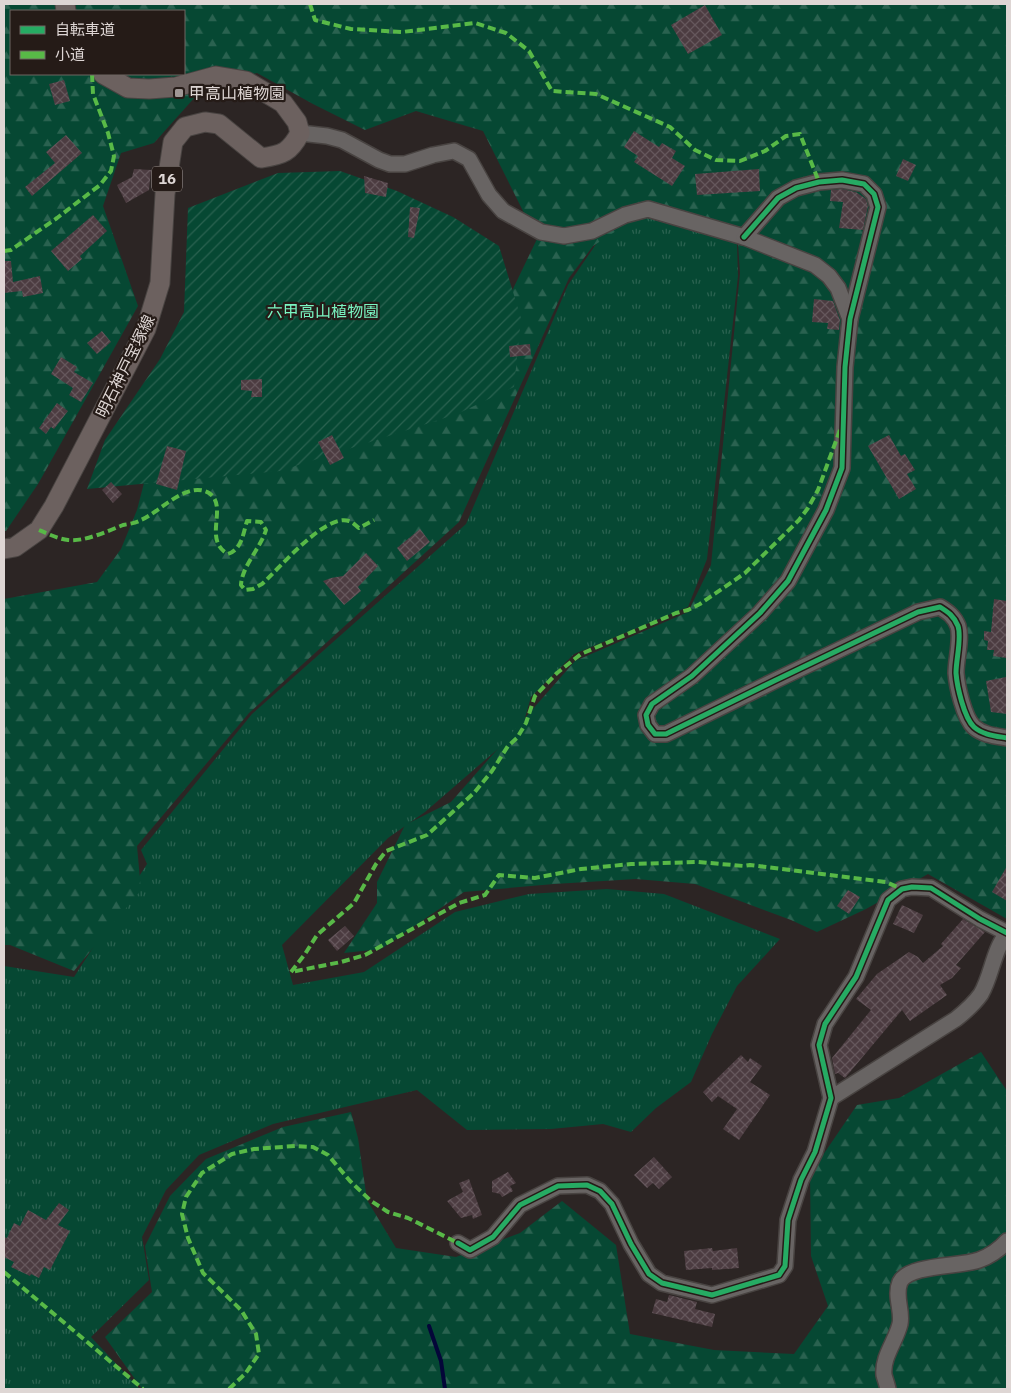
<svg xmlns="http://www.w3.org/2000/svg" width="1011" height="1393" viewBox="0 0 1011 1393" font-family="'IBM Plex Sans','Noto Sans JP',sans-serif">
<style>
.grass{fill:url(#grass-tufts)}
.forest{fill:url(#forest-firs);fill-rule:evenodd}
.garden{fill:url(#garden-furrows)}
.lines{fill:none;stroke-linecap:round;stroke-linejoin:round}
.stream{stroke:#040639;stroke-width:4}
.building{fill:url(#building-cross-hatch)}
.minor-casing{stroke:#484341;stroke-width:18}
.major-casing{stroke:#484341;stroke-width:21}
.minor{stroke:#686463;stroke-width:15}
.major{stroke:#6c615f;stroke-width:19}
.quiet{stroke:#58b947;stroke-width:4;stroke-dasharray:8 4;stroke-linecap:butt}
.cycleway-casing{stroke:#251b17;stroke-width:8}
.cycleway{stroke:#26ab63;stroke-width:5}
.poi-dot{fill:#a09896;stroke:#251b17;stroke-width:2}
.labels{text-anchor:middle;stroke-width:4.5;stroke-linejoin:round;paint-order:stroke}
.shield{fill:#251b17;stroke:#a69e9b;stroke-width:1}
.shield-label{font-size:15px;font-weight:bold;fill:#ded6d4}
.poi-label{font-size:16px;fill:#ded6d4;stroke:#251b17;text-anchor:start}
.park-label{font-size:16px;fill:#79f5c1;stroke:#251b17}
.street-label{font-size:16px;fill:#ded6d4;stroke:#251b17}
</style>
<defs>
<pattern id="grass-tufts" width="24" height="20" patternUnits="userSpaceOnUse" patternTransform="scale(1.25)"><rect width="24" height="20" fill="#064833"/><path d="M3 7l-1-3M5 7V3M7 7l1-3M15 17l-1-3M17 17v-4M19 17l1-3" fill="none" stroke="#2a6250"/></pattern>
<pattern id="forest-firs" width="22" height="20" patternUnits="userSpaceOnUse" patternTransform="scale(1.25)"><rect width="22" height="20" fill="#064833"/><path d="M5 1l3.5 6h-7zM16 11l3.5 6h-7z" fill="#2a6250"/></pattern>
<pattern id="garden-furrows" width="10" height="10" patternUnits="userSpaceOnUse" patternTransform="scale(1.25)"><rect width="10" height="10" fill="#064833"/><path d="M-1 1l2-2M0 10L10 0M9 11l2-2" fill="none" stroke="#2a6250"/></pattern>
<pattern id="building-cross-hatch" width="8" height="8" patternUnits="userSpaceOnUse" patternTransform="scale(1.25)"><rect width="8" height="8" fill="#4c3c41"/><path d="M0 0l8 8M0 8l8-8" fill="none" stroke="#65575c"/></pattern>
</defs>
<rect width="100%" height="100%" fill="#2c2524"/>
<polygon class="grass" points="644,217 737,244 738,276 707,559 688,607 574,654 531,697 522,728 425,812 388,838 282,945 293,985 364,972 455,912 529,894 607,889 664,894 780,939 737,986 712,1034 691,1082 656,1108 631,1132 603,1124 551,1129 467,1130 417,1090 273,1124 199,1155 166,1190 142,1237 149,1280 91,1337 140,1389 4,1389 4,966 74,977 147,864 141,850 252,714 466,524 568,285 603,234 626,222"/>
<g class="forest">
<path d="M4,4H1007V919L928,874L866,909L817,932L791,920L695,884L636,879L554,884L464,892L381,949L344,953L377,903V882L405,825L451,802L575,661L688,612L711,565L740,273L738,243L653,207L593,246L569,278L459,522L249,713L137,846L141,890L74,971L10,945H4V599L97,582L121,549L137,510L153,448L483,351L537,239L483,131L416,111L365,130L313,104L257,73L204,87L154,143L121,153L103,206L138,306L38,484L6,531H4ZM11,11H184V74H11Z"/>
<polygon points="981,1052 1007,1091 1007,1389 142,1389 105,1337 152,1292 145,1246 170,1196 206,1159 283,1127 351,1112 358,1138 367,1200 396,1248 456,1257 520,1233 562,1201 616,1245 630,1334 714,1350 794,1354 828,1306 811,1256 810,1174 857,1105 899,1098"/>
</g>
<polygon class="garden" points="340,171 397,191 453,217 499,246 521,318 514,387 457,414 280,471 87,489 105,440 160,359 184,312 188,208 278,173"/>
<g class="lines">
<polyline class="stream" points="429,1326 441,1361 445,1389"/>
</g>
<g class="building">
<polygon points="705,5 722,35 688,54 671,25"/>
<polygon points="64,80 70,101 55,105 49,84"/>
<polygon points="634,131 659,147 662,143 676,151 672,158 685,166 672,186 634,162 638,156 624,147"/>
<polygon points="66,135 82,153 32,196 25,187 55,163 46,152"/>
<polygon points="903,159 916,165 908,181 896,176"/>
<polygon points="134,169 151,170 149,190 126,203 117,185 132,177"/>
<polygon points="759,169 760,191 697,195 695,174"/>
<polygon points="364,176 388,183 386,197 365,193"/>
<polygon points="842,189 856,192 866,199 868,206 863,230 839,228 843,202 830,201 831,190"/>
<polygon points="410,207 420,208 414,238 408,237"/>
<polygon points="93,215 107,231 80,256 82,259 68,271 51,251"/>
<polygon points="4,261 11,261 13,282 40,276 43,293 23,297 22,291 4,293"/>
<polygon points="814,299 833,301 840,320 839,330 827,329 828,323 812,322"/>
<polygon points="102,331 111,342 97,354 87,343"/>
<polygon points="530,344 531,355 510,357 509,346"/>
<polygon points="61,357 77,367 74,372 93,383 81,402 69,395 73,388 51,374"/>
<polygon points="262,379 262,397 251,397 252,391 241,390 241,380"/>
<polygon points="57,403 68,411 54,429 51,427 46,434 39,428"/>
<polygon points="332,435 344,458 330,465 318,442"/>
<polygon points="889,435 901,456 905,454 915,470 907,474 916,489 899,499 868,446"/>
<polygon points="167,446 186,451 177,490 156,484"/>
<polygon points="111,482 122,494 113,503 102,490"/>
<polygon points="420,529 430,542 407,561 397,548"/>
<polygon points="366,553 378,566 358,587 361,591 344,605 323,581 331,578 343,576"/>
<polygon points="994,599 1007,601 1007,643 1006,658 993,656 994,650 987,650 988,641 984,640 984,631 991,632"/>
<polygon points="1006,677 1007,714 991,712 986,681"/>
<polygon points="1007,866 1007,901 992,892"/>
<polygon points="848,890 860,897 849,914 837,906"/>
<polygon points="902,905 923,915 914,933 893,924"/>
<polygon points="963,919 985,932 956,965 961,968 952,978 940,985 947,995 910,1021 902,1010 845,1078 838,1073 835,1074 832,1058 871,1010 856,999 877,974 909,952 918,957 923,963 943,946 941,944"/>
<polygon points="345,926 354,936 337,951 328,940"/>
<polygon points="741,1055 748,1062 750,1058 762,1066 750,1082 770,1095 739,1140 723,1129 737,1109 718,1096 712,1102 703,1092"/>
<polygon points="654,1157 672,1177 659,1189 653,1183 647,1188 634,1175"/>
<polygon points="508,1172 516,1183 510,1186 513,1191 502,1197 500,1194 492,1192 492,1181"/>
<polygon points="469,1179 482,1215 473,1219 472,1215 461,1218 447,1201 463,1192 459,1183"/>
<polygon points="59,1203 69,1210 58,1225 70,1231 50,1270 44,1267 39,1278 31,1274 30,1276 11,1267 14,1262 4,1257 4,1237 7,1238 14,1223 20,1226 28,1210 46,1220"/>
<polygon points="712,1248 713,1251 737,1248 739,1268 712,1270 712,1268 686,1270 684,1251"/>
<polygon points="669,1295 697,1302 695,1309 715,1314 712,1327 652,1313 656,1299 667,1302"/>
</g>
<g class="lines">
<g class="minor-casing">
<g id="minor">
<polyline points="300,133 327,136 342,140 379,160 390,164 405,164 433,155 454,151 469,159 489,195 503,211 541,232 564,236 592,231 625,215 648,209 744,237 815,265 829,276 838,288 850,319"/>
<path d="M744,237L778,198L796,188L819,182L842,180L864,184L874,194L878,207L850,319L845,367L842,468L826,510L788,581L760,613L692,676L652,704L646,715L648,725L655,734H666L774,681L918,612L940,607C948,612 954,616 958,626C962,638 956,659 956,673C957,686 964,718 974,727C983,735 996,736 1007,738"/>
<path d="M831,1098L956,1019C966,1011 974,1004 981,994C992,975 993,951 1007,933"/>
<polyline points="458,1243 470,1250 493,1237 520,1205 558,1186 587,1185 600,1191 612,1204 631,1244 649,1274 662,1283 712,1295 779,1275 785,1266 788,1220 801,1180 815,1152 831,1098 819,1045 825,1024 856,977 888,900 902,889 912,887 931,888 980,919 1007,933"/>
<path d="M888,1389C887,1384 885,1379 884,1375C882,1357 896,1341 900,1324C903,1311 894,1296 900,1282C909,1264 961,1267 979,1260C990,1256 999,1250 1007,1241"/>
</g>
</g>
<g class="major-casing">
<g id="major">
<polyline points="65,4 66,11"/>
<path d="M4,549L15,547L39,530L54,506L146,329L160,283L165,194L173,142L185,127L205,122L219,124L261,158C283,155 290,152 300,133L297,122L283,103L246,81L216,76L176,87L149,89L128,88L103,74"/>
</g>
</g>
<use href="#minor" class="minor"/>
<use href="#major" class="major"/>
<g class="quiet">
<polyline points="310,4 315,20 351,29 402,32 475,23 506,33 529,51 552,91 596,94 670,127 695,150 716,160 740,161 765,151 786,136 800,134 819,182"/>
<polyline points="4,251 11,250 57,218 100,185 111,171 114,156 108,133 93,94 92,74"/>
<polyline points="840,430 818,490 808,508 799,520 745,573 700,604 688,610 676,613 581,654 557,673 535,696 526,723 517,738 508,746 492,771 474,793 427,835 386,851 376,864 354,903 317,935 305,954 291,972 341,962 365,955 459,903 485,895 499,875 535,878 581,869 631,864 698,862 744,866 750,865 886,882 902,889"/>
<path d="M39,530C48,534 59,539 68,540C84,542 108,531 123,525C129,524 136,523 141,520C160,512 187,480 209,493C229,506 202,540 228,554C242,549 243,534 247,521L261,522L266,530C260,549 242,566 241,585L245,590L253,589L262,584C279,569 325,513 349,521C353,522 356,526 359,528L374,520"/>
<polyline points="4,1272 143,1389"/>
<polyline points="229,1389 245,1374 259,1354 256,1334 241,1310 203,1273 188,1238 182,1214 186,1197 202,1173 232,1154 254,1149 295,1146 313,1147 328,1155 350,1181 371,1201 388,1212 408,1218 458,1243"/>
</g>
<g class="cycleway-casing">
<g id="cycleway">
<path d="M744,237L778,198L796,188L819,182L842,180L864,184L874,194L878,207L850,319L845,367L842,468L826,510L788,581L760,613L692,676L652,704L646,715L648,725L655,734H666L774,681L918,612L940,607C948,612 954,616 958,626C962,638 956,659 956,673C957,686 964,718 974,727C983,735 996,736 1007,738"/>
<polyline points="458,1243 470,1250 493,1237 520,1205 558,1186 587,1185 600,1191 612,1204 631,1244 649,1274 662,1283 712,1295 779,1275 785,1266 788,1220 801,1180 815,1152 831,1098 819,1045 825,1024 856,977 888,900 902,889 912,887 931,888 980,919 1007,933"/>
</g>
</g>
<use href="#cycleway" class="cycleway"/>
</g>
<rect class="poi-dot" x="174" y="88" width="10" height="10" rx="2.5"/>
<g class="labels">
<rect class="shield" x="152" y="166.5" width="30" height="25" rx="4"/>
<g class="shield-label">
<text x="167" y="184">16</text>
</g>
<g class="poi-label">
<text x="189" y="99">甲高山植物園</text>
</g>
<g class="park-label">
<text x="323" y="317">六甲高山植物園</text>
</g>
<g class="street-label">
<text transform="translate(125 366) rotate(-64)" y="6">明石神戸宝塚線</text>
</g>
</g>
<rect width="1011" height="1393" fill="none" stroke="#ded6d4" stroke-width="10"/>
<rect x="10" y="10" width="175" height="65" fill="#251b17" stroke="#6f6663"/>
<rect x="20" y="26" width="25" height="8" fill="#26ab63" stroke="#6f6663"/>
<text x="55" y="35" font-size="15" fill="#ded6d4">自転車道</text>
<rect x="20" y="51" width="25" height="8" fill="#58b947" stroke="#6f6663"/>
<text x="55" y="60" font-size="15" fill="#ded6d4">小道</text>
</svg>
